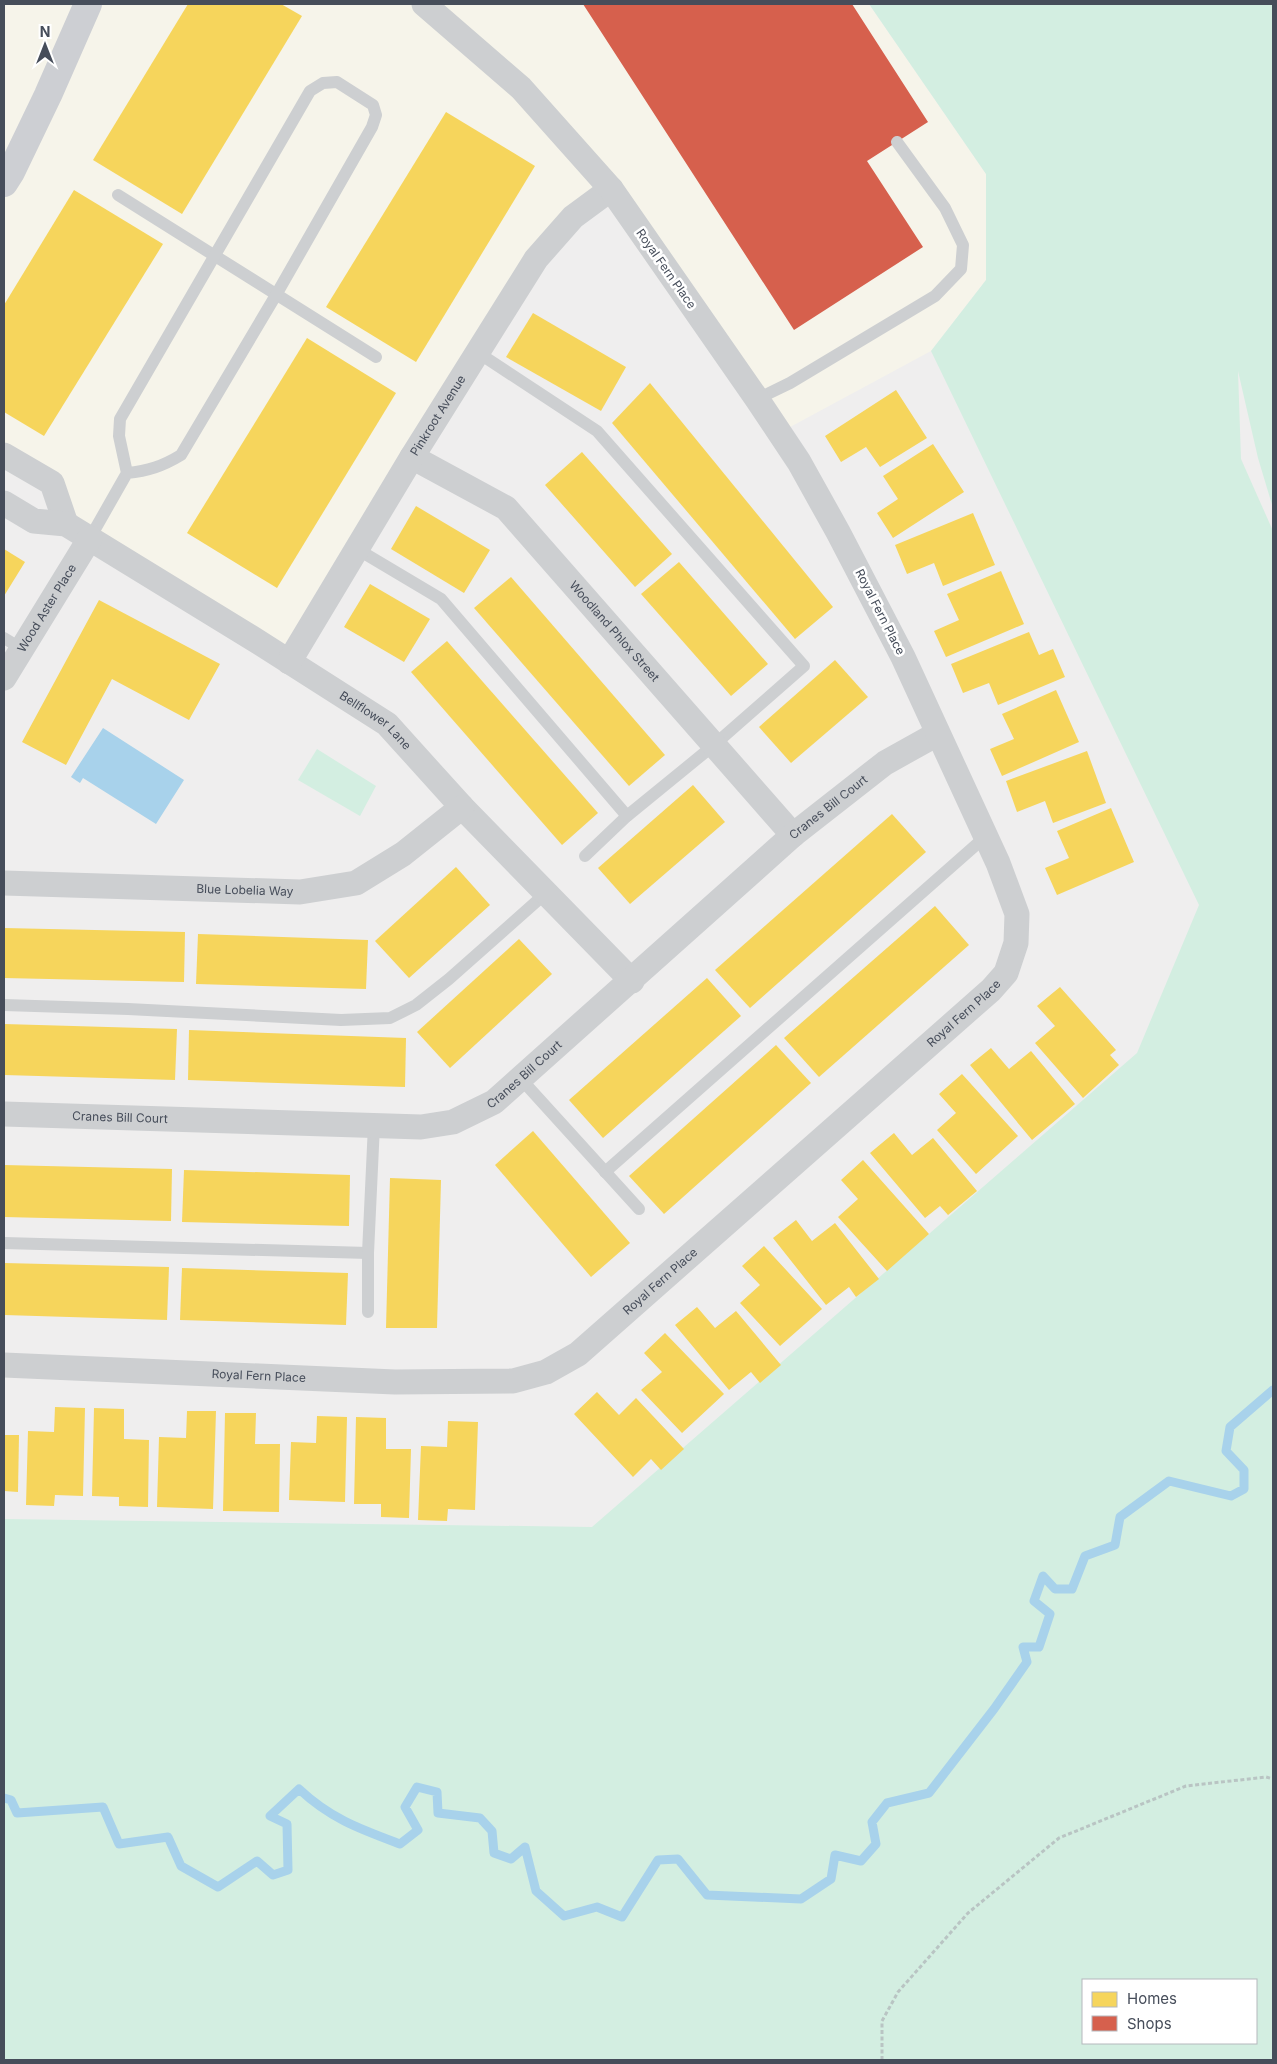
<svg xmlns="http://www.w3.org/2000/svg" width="1277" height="2064" viewBox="0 0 1277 2064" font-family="Inter,sans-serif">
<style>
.commercial{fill:#f6f4ea}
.green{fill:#d3eee1;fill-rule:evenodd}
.water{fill:#a8d2eb}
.homes{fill:#f6d55c}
.shops{fill:#d6604d}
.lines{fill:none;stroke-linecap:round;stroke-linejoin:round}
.stream{stroke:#a8d2eb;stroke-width:9}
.path{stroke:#b9c4c3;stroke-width:3;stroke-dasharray:4 2.5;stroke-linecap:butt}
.lane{stroke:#cdcfd1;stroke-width:12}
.street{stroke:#cdcfd1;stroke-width:25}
.secondary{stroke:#cdcfd3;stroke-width:28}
.labels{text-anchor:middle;stroke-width:5;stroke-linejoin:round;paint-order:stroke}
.street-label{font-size:12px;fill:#464d5a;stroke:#fff}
</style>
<rect width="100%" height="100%" fill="#efeeee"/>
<polygon class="commercial" points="4,4 869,4 986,174 986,280 931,351 779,433 611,189 573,217 289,662 66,524 52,483 4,455"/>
<g class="green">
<path d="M869,4H1273V508L1258,458L1238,371L1241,459L1273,531V2060H4V1519L592,1527L1137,1053L1199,905L931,351L986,280V174ZM1083,1980H1256V2043H1083Z"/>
<polygon points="317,749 376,786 360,816 298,780"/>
</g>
<polygon class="water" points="103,728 184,780 156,824 83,778 80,783 71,777"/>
<g class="homes">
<polygon points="188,4 281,4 302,16 182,214 93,160"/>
<polygon points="446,112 535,166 416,362 326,307"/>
<polygon points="74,190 163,244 44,436 4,412 4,305"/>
<polygon points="533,313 626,367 601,411 506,357"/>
<polygon points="307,338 396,393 277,588 187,533"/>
<polygon points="650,383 833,607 795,639 612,423"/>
<polygon points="896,390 927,438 880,467 866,447 841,462 825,436"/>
<polygon points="933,444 964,492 893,538 877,513 898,499 883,476"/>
<polygon points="582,452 672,554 635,587 545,485"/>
<polygon points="416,506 490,550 464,593 391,549"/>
<polygon points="973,513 995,565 943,586 934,563 907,574 895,545"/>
<polygon points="4,549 25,562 4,596"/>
<polygon points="679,562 768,664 731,696 641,594"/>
<polygon points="1001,571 1024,624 946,657 934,631 959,620 947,594"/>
<polygon points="511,577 665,755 629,786 474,608"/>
<polygon points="370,584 430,619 404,662 344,627"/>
<polygon points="99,600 220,664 189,720 112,679 66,765 22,742"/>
<polygon points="1029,632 1039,655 1053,649 1065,677 998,705 989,683 963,693 951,664"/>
<polygon points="447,641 598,813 562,845 411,672"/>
<polygon points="835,660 868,697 791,763 759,727"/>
<polygon points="1056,690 1079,742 1002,776 990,749 1014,739 1002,714"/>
<polygon points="1087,751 1106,803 1053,823 1045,801 1017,812 1006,781"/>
<polygon points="693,785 725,822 630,904 598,868"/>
<polygon points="1111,808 1134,862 1057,895 1045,868 1069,858 1057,831"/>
<polygon points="892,814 926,852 750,1008 715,970"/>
<polygon points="456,867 490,905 409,978 375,941"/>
<polygon points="935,906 969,945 819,1077 784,1038"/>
<polygon points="4,928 185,932 184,982 4,978"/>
<polygon points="198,934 368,940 366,989 196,984"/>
<polygon points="519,939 552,974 450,1068 417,1032"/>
<polygon points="707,978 741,1016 603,1138 569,1100"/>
<polygon points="1060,987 1116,1050 1110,1055 1119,1065 1083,1098 1035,1043 1055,1026 1037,1006"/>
<polygon points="4,1024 177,1029 175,1080 4,1075"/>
<polygon points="189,1030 406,1038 405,1087 188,1080"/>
<polygon points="776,1045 811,1083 664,1214 629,1176"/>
<polygon points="991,1048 1009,1069 1031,1051 1075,1104 1032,1140 970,1065"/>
<polygon points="962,1074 1018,1136 976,1174 937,1130 956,1113 939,1094"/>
<polygon points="533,1131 630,1243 591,1277 495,1165"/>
<polygon points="894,1133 912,1155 933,1138 977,1191 948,1215 940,1206 925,1218 870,1153"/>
<polygon points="863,1160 929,1234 887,1271 838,1217 858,1199 841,1180"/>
<polygon points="4,1165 172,1169 171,1221 4,1217"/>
<polygon points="184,1170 350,1175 349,1226 182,1222"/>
<polygon points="390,1178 441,1180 437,1328 386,1328"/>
<polygon points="796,1220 812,1241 835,1223 879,1279 856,1297 849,1287 826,1305 773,1238"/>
<polygon points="764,1246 822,1309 780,1346 740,1303 760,1285 742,1266"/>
<polygon points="4,1263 169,1267 167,1320 4,1315"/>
<polygon points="182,1268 348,1273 346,1325 180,1320"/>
<polygon points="697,1307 715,1328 736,1311 781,1365 760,1383 751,1372 729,1390 675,1325"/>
<polygon points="665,1333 724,1394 682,1433 641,1390 662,1372 644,1353"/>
<polygon points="597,1392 619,1415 636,1398 684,1449 661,1470 651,1459 633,1477 574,1414"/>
<polygon points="55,1407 85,1408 83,1496 55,1495 54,1506 26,1505 28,1431 54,1432"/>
<polygon points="94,1408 124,1409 124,1439 149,1440 148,1507 119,1506 119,1497 92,1496"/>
<polygon points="187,1411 216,1411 213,1509 157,1507 159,1437 186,1438"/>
<polygon points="225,1413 256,1413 255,1444 280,1444 279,1512 223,1511"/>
<polygon points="317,1416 347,1417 345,1502 289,1500 291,1442 316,1443"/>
<polygon points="356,1417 386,1418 386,1449 411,1449 409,1518 381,1517 381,1504 354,1504"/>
<polygon points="448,1421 478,1422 475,1510 448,1509 447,1521 418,1520 421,1446 447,1447"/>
<polygon points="4,1435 19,1435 18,1492 4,1491"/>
</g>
<polygon class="shops" points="583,4 852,4 928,122 867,161 923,247 794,330"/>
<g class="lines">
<path class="stream" d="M4,1798L11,1800L17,1813L103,1807L119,1844L168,1837L181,1866L218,1887L257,1861L273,1875L288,1870L287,1824L270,1816L299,1789C331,1819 360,1829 400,1844L418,1830L405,1807L417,1787L437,1792L438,1813L480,1818L492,1831L494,1853L511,1859L525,1847L536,1891L564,1916L597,1907L622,1917L658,1860L678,1859L707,1895L801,1899L831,1879L835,1855L861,1861L876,1844L872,1822L887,1803L929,1793L994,1709L1027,1662L1023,1647H1039L1050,1614L1034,1601L1043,1576L1055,1589H1072L1085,1556L1115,1545L1120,1517L1169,1481L1231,1496L1244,1489V1470L1226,1451L1230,1427L1273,1390"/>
<polyline class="path" points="882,2060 882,2021 898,1992 968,1913 1059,1838 1186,1786 1266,1777 1273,1779"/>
<g class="lane">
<polyline points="118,195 376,357"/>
<polyline points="477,352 597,431 804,666 714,745 627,816 585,856"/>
<polyline points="757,399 790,383 935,296 961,269 963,245 945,208 897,142"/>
<path d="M90,538L127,473L119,436L120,419L310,91L323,83L337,82L373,105L376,115L372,127L276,295L181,455C163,466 148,471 127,473"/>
<polyline points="357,549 441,599 627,816"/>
<polyline points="4,638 22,649"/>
<polyline points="4,1005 128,1009 341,1020 390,1018 416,1005 449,979 546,893"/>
<polyline points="521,1079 639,1209"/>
<polyline points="605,1172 985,837"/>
<polyline points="4,1243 368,1253"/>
<polyline points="368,1312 368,1253 374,1125"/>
</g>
<g class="street">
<polyline points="4,455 52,483 66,524"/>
<path id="s1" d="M412,457L506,508L793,835"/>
<path id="s2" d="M4,503L34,521L66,524L252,638L387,724L462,807L632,981"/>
<path id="s3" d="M289,662L412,457L536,259L573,217L611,189"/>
<path id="s4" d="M4,678L90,538"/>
<path id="s5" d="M4,883L300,892L356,883L403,854L462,807"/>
<path id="s6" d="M4,1114L421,1127L453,1122L494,1102L793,835L885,763L937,734"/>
<path id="s7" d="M4,1365L395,1382L513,1381L546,1372L578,1354L991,990L1006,973L1016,943L1017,914L998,863L903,657L838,532L799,462L757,399L611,189L521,88L424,4"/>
</g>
<polyline class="secondary" points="4,183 11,172 48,95 88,4"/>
</g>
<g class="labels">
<g class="street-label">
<text transform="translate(666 269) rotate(55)" y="4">Royal Fern Place</text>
<text dy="4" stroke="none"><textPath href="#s3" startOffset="288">Pinkroot Avenue</textPath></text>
<text dy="4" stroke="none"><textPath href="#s4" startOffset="82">Wood Aster Place</textPath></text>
<text transform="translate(880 612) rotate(63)" y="4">Royal Fern Place</text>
<text dy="4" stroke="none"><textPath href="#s1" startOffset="271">Woodland Phlox Street</textPath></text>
<text dy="4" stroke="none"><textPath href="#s2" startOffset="434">Bellflower Lane</textPath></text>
<text dy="4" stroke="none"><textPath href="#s6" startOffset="941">Cranes Bill Court</textPath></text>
<text dy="4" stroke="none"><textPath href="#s5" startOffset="241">Blue Lobelia Way</textPath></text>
<text dy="4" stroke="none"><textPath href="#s7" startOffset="1095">Royal Fern Place</textPath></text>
<text dy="4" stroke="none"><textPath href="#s6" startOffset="536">Cranes Bill Court</textPath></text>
<text dy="4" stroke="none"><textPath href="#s6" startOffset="116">Cranes Bill Court</textPath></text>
<text dy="4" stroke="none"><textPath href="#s7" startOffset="690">Royal Fern Place</textPath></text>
<text dy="4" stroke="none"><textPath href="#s7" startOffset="255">Royal Fern Place</textPath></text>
</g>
</g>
<rect width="1277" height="2064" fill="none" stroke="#464d5a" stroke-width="10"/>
<rect x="1082" y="1979" width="175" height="65" fill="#ffffff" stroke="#b5b8bd"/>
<rect x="1092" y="1992" width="25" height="15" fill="#f6d55c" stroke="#b5b8bd"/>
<text x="1127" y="2004" font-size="15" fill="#464d5a">Homes</text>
<rect x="1092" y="2016" width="25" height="15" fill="#d6604d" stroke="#b5b8bd"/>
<text x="1127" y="2029" font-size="15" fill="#464d5a">Shops</text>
<g transform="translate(45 45)" stroke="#ffffff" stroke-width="4" paint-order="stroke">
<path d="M0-4L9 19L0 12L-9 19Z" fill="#464d5a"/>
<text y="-8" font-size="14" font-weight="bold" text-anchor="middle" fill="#464d5a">N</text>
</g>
</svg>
